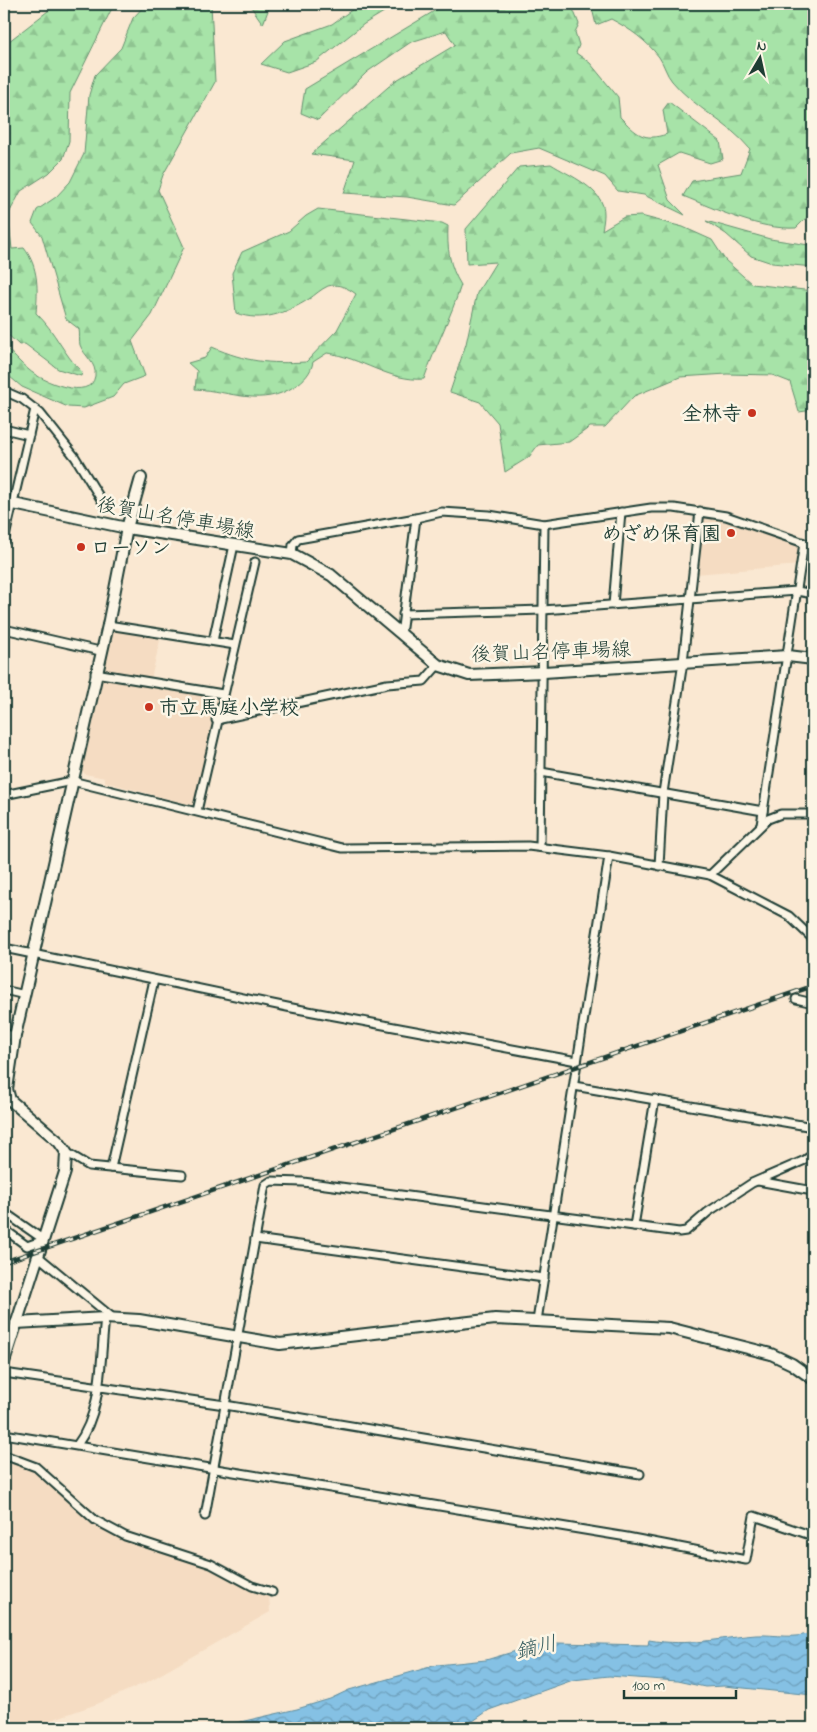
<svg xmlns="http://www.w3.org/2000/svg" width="817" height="1732" viewBox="0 0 817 1732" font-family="'Indie Flower','Klee One',sans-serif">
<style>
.built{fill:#f5dcc2}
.forest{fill:url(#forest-firs);stroke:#63906e}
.water{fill:url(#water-waves);stroke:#5c8c9e}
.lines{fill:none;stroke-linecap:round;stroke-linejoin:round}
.street-casing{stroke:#1f3d34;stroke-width:11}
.secondary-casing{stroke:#1f3d34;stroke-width:14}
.street{stroke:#fcf5e5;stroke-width:7}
.secondary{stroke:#fcf5e5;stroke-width:10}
.rail-casing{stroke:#1f3d34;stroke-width:4.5}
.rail{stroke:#fcf5e5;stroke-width:2.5;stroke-dasharray:8;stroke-linecap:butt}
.poi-dot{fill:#c8321e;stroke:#fcf5e5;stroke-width:2}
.labels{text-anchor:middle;stroke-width:5;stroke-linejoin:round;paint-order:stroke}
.poi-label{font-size:20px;font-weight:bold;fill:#1f3d34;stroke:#fcf5e5;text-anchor:end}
.street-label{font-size:20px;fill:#1f3d34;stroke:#fcf5e5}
.water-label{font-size:21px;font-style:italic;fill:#385e60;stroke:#fcf5e5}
</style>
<defs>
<pattern id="forest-firs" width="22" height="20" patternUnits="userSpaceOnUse" patternTransform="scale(1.25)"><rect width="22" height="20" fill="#a7e3a8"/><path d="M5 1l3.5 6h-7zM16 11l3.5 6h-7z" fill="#8fc491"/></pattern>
<pattern id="water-waves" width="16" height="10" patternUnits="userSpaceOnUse" patternTransform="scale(1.25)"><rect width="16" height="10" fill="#85c1e4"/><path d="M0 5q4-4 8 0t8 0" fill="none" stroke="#6c9eba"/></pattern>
</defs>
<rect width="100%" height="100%" fill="#fae8d2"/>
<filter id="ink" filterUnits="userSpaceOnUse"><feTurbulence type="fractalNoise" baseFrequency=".02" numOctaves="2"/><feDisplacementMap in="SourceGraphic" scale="10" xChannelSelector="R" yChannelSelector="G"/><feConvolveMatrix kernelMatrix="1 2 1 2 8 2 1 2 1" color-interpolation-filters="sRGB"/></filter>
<g filter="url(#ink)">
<g class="built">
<polygon points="702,515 802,545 799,565 696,574"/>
<polygon points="112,628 161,636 151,679 103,671"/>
<polygon points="101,677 216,696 218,700 195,806 105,782 105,778 85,774 81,770"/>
<polygon points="4,1459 37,1472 93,1522 211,1566 269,1593 270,1612 149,1681 97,1704 28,1728 4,1728"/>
</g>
<g class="forest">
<path d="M57,4H114L70,93L69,141L63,159L49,173L21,191L8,215L12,249L24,248C39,267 38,290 36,313C56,332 63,354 82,372L81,376L58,369L25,344L19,345L4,331V45Z"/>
<path d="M146,4H211L215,82L163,175L158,190L184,247L152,315L132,341L145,376L124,384L113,397L84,408L68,407L22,387L4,372V345C12,354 20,363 29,370C41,381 91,402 95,376C97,363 84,356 80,345C79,341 80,334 79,329L66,319L42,236L32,223L37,210L56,197L70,182L84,154L89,95L95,75L121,48L133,18Z"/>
<polygon points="249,4 276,4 269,8 263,24"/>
<polygon points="360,4 397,4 364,24 316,62 287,72 261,64 285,41 332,24"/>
<path d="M446,4H571L579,24L575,32L579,45L576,53L590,63L618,97L620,117C637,134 643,142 667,134L663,110L669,102L720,141L723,159L710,163L679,153L658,165L670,200L685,215L644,195L618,191L605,176L539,148L511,153L454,205L407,197L344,193L355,160L311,154L395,81L455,45L446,31L411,42L367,72L318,120L301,113L305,89Z"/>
<path d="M591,4H813V207L807,217L796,228C759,230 718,210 683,196L692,181L741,173L750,149C728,122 694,108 672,81C666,74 664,64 659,57C646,40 630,29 611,19L596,25Z"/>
<path d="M551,164C568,175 605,189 604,214C604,219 603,225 602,230L624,217L641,216L683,227L712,240L725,260L752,284L813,291V410L799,412L790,382L772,375L727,374L680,377L634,396L605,427H590L569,442L538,445L529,457L505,472L498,423L480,402L450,392L466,344L477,293L496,262L467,264L466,229L519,167Z"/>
<path d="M318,209L442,223L448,226C447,248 449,266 461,285C451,317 435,347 424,379C390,382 360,357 327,353L313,362C311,373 304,380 295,386C262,408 231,391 195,389L197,371L188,363L205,358L212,347C247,362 268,364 306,362L337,330L356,294C348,288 338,283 328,286C321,289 315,295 309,299C287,313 261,323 236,313L232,273L242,252L289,231L306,216Z"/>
<polygon points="706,221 770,239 809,245 813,238 813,267 772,263 751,256 726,234"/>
</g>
<path class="water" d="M813,1632V1695L724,1686L705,1687L677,1681L609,1676L573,1680L489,1710L463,1728H214L297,1709L330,1699L349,1690L437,1665L486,1660L526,1648L557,1643L648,1645L649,1640C689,1647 718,1638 756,1635C775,1634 795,1640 813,1632Z"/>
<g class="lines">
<g class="street-casing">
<g id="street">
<polyline points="4,391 22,399 40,413 75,457 105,506"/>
<polyline points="4,429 29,435"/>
<polyline points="4,541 35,409"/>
<polyline points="292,554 293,545 298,539 416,518 442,512 489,515 544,524 651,508 674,508 726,516 804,543 813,545"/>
<polyline points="613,605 621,512"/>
<polyline points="403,614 543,610 797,591 813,594"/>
<polyline points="108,625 235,645"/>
<polyline points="4,629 100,651"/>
<polyline points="401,635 416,518"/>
<polyline points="213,641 234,545"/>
<polyline points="95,673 223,694"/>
<polyline points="216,720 387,684 424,681 438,665"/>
<polyline points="541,772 763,811"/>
<polyline points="4,795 72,781 342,848 528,846 609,856 710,875 789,916 813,939"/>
<polyline points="197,811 255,562"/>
<polyline points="761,825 804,543"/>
<polyline points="540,847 544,524"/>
<polyline points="659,866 663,793 683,662 700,511"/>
<polyline points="710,875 768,819 781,814 813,814"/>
<polyline points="4,948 292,1008 577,1061"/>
<polyline points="4,990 25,995"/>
<polyline points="796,999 813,1003"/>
<polyline points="4,1034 15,1036"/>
<polyline points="574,1086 813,1127"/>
<polyline points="66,1152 89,1166 182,1175"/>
<polyline points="111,1168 154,980"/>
<polyline points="758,1181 813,1191"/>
<polyline points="4,1212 44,1240"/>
<polyline points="634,1226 655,1099"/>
<polyline points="4,1229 27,1246 44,1240"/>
<polyline points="255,1239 544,1278"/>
<polyline points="39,1257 113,1318"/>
<polyline points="537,1321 609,856"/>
<polyline points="4,1373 225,1405 640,1474"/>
<polyline points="4,1434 627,1537 746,1560 754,1516 813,1536"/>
<path d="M77,1445C103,1411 100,1359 105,1318"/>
<polyline points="4,1455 36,1467 95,1520 125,1536 211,1564 252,1586 272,1592"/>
<polyline points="205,1516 265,1185 271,1181 303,1182 679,1232 686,1231 708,1212 752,1183 805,1160 813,1154"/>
</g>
</g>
<g class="secondary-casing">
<g id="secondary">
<polyline points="4,502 127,528 292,554 331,575 438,665 469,675 544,672 788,656 813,659"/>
<polyline points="16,1323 105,1318 139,1320 280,1344 495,1319 669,1328 771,1354 792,1364 813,1379"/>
<polyline points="4,1362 65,1172 66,1152 59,1142 10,1100 7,1089 15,1036 108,625 127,528 141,478"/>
</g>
</g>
<use href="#street" class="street"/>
<use href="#secondary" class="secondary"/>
<g class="rail-casing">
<polyline id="rail" points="4,1262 813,986"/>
</g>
<use href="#rail" class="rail"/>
</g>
</g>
<g class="poi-dot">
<circle cx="752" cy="413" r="5"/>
<circle cx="731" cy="533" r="5"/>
<circle cx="81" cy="547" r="5"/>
<circle cx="149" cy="707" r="5"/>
</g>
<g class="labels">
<g class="poi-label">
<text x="742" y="420">全林寺</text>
<text x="721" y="540">めざめ保育園</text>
<text x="91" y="554" text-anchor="start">ローソン</text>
<text x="159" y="714" text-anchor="start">市立馬庭小学校</text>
</g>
<g class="street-label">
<text transform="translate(176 517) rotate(10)" y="7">後賀山名停車場線</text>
<text transform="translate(551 651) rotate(-2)" y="7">後賀山名停車場線</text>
</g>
<g class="water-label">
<text transform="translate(536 1647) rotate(-13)" y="7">鏑川</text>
</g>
</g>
<rect width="817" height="1732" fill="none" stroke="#fcf5e5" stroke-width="20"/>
<rect x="10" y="10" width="797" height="1712" fill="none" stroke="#1f3d34" stroke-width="2" filter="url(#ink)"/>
<g transform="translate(760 58) rotate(9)" stroke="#fcf5e5" stroke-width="4" paint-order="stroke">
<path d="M0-4L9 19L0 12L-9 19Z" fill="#1f3d34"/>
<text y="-8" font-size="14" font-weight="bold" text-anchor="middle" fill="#1f3d34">N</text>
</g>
<path d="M624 1690v8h112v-8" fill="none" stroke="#1f3d34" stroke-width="2.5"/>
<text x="632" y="1690" font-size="15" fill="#1f3d34" stroke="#fcf5e5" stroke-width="4" paint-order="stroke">100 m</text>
</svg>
